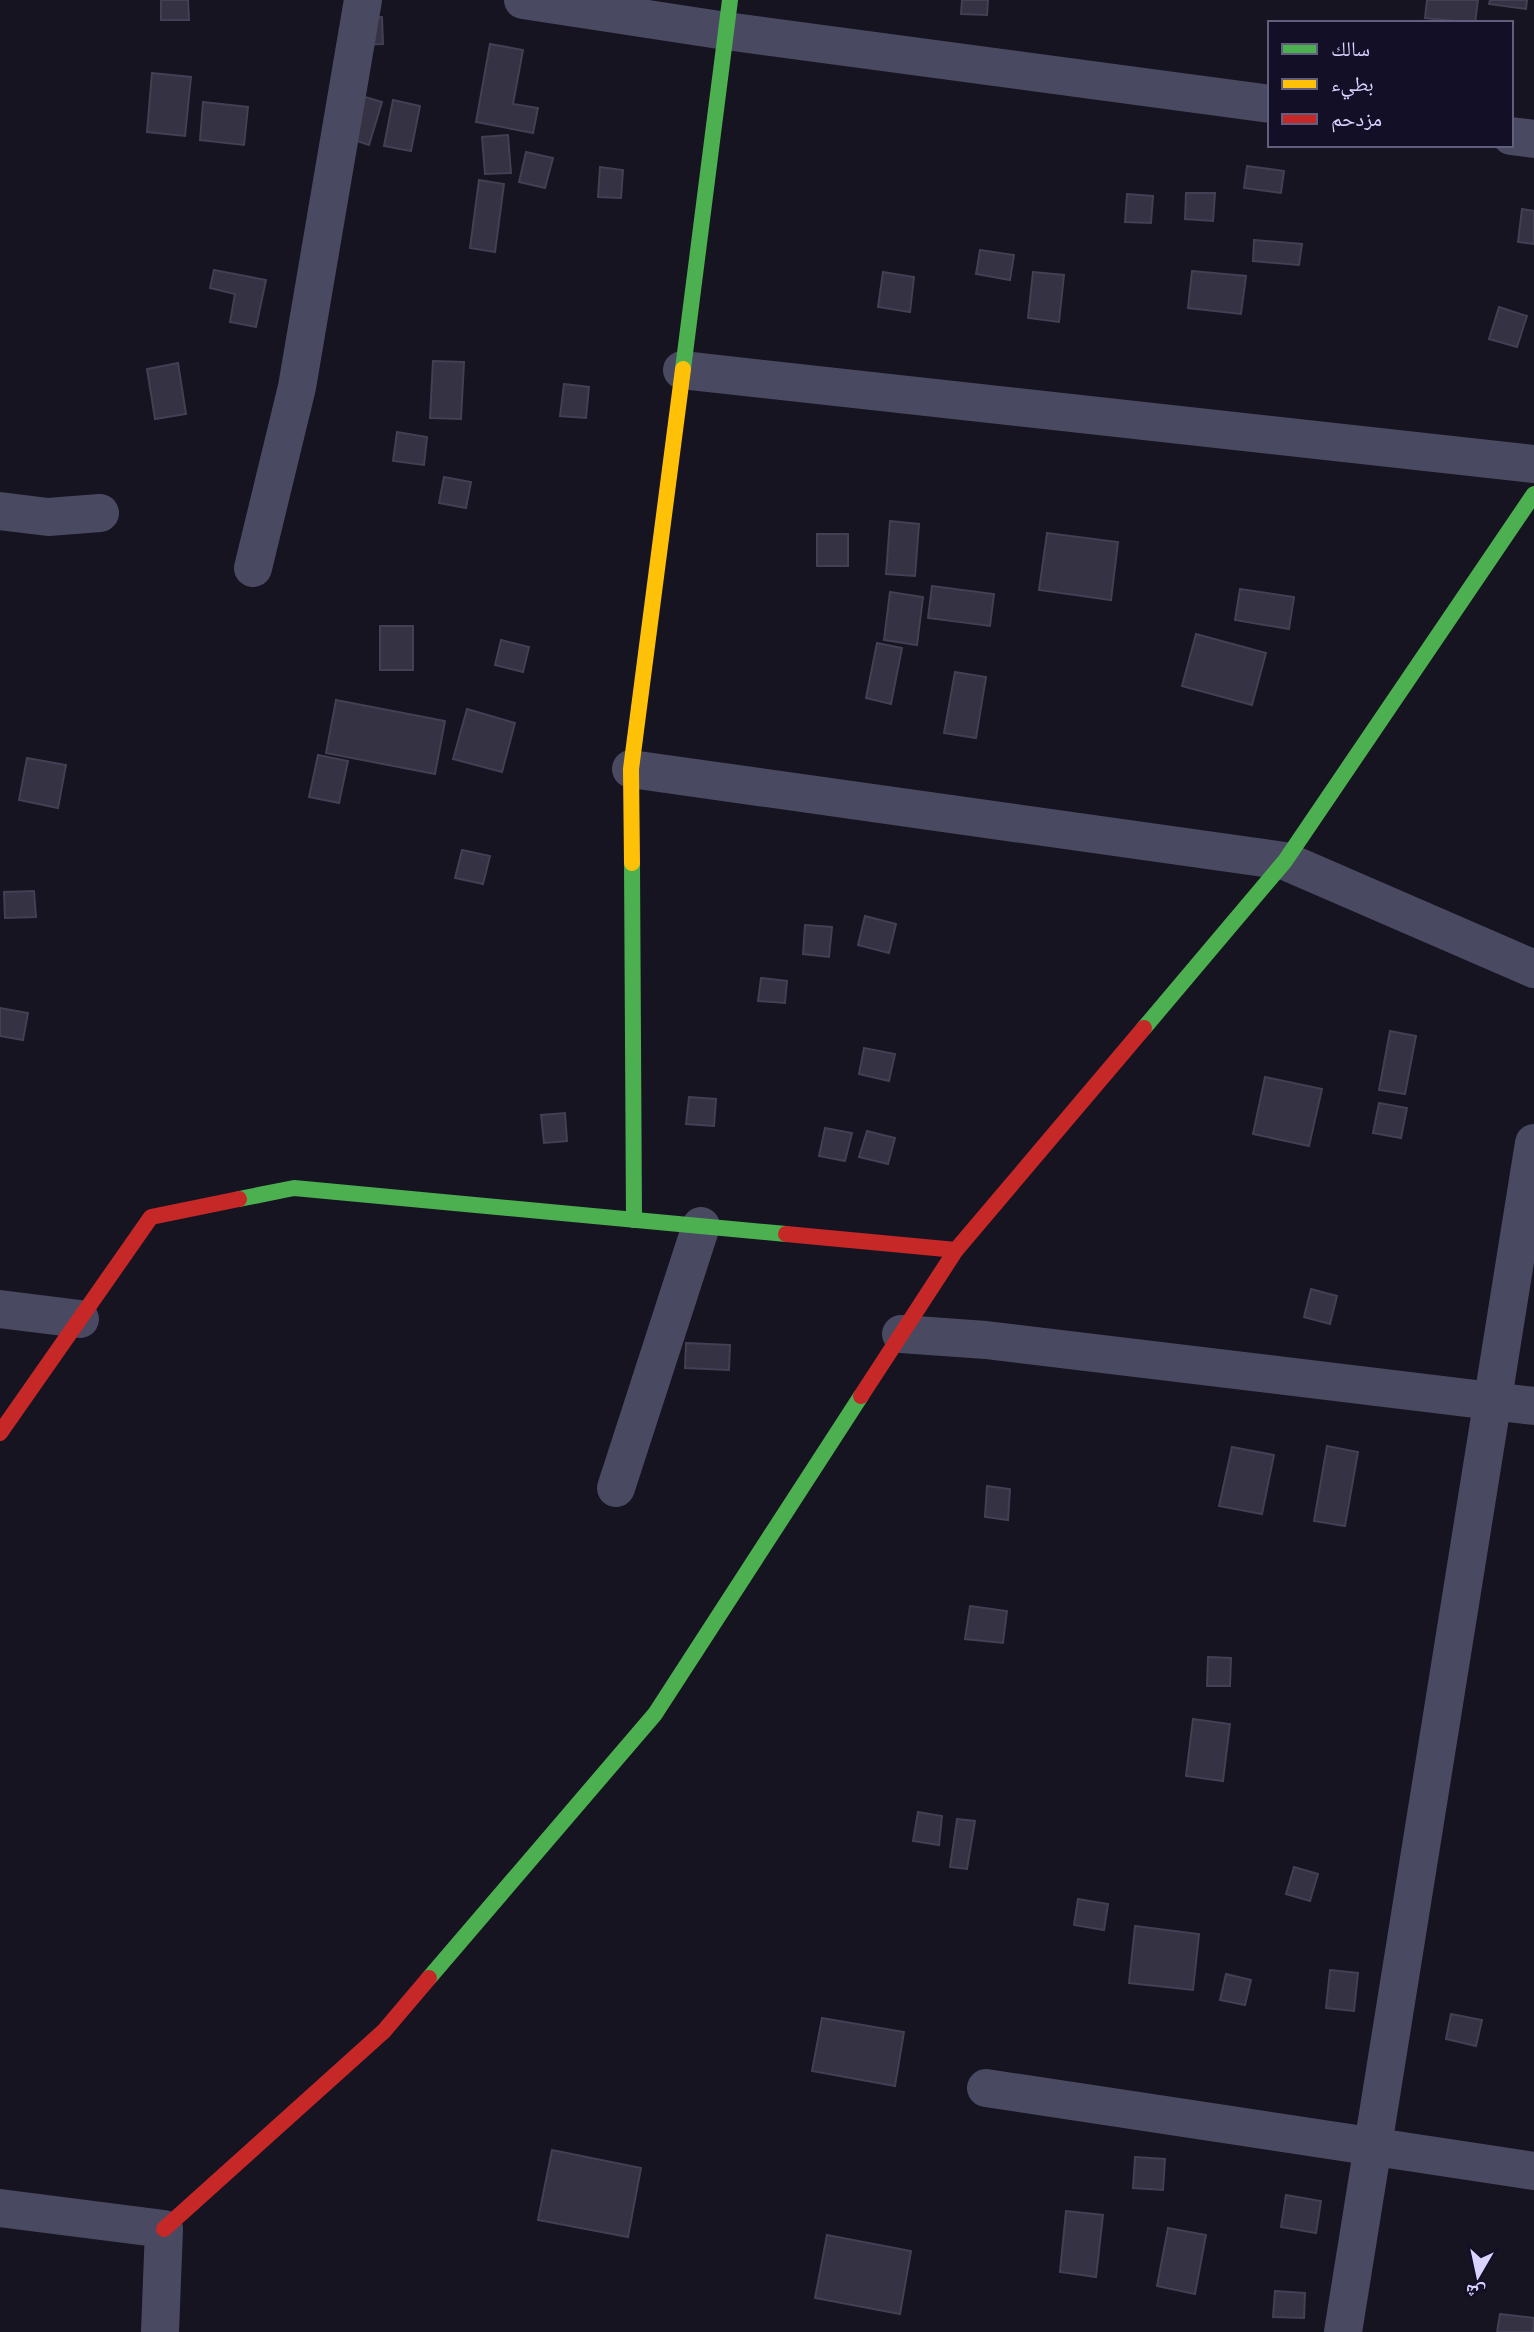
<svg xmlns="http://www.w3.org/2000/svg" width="1534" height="2332" viewBox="0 0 1534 2332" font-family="'Work Sans','Noto Naskh Arabic',sans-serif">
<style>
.building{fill:#343243;stroke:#433f54;stroke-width:2}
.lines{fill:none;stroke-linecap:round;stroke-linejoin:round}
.street{stroke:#4a4962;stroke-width:38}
.fast{stroke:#4caf50;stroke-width:16}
.slow{stroke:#ffc107;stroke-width:16}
.jam{stroke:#c62828;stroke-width:16}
</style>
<rect width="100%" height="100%" fill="#161421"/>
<g class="building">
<polygon points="161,0 188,0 189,20 161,20"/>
<polygon points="962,0 988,0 987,15 961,14"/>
<polygon points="1427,0 1478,0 1475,23 1425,18"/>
<polygon points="1490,0 1527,0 1526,9 1489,4"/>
<polygon points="382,17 383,44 355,45 353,19"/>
<polygon points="490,44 523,50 513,104 538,108 533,133 476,122"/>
<polygon points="152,73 191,77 185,136 147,132"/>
<polygon points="358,95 382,102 369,145 345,137"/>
<polygon points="393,100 420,106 411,151 384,146"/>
<polygon points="203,102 248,107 244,145 200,140"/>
<polygon points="508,135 511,173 485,174 482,137"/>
<polygon points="526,152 553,158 545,188 519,182"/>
<polygon points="1247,166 1284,171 1281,193 1244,188"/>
<polygon points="600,167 623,170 621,198 598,197"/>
<polygon points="479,180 504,184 495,252 470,248"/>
<polygon points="1186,193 1215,193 1213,221 1185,219"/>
<polygon points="1127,194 1153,196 1151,223 1125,222"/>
<polygon points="1522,209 1534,211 1534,244 1518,242"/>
<polygon points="1254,240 1302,244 1299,265 1253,261"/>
<polygon points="980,250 1014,255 1010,280 976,274"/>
<polygon points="214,270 266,280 256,327 230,322 235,294 210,288"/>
<polygon points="1192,271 1246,276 1241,314 1188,308"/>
<polygon points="883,272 914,277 910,312 878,307"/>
<polygon points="1033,272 1064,275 1059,322 1028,318"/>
<polygon points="1499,307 1527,316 1517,347 1489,339"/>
<polygon points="433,361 464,362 461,419 430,418"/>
<polygon points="178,363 186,414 155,419 147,369"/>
<polygon points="564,384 589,387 586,418 560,416"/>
<polygon points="397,432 427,437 424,465 393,461"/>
<polygon points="444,477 471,482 466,508 439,503"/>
<polygon points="890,521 919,524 915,576 886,574"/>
<polygon points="1047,533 1118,542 1111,600 1039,590"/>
<rect x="817" y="534" width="31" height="32"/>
<polygon points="932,586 994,594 990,626 928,618"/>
<polygon points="1240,589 1294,597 1289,629 1235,620"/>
<polygon points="890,592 923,597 917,645 884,640"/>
<rect x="380" y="626" width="33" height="44"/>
<polygon points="1196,634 1266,653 1252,705 1182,686"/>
<polygon points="501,640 529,647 523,672 495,665"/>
<polygon points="877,643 902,648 891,704 866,698"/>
<polygon points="955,672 986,677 976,738 944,733"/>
<polygon points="336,700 445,721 435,774 326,753"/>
<polygon points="467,709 515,723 502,772 453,759"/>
<polygon points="318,755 348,761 339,803 309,797"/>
<polygon points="27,758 66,765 58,808 19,800"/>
<polygon points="462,850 490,856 483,884 455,878"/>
<polygon points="34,891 36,917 5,918 4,892"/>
<polygon points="865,916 896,924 889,953 858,945"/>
<polygon points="805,925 832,927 829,957 803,954"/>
<polygon points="761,978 787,981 785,1003 758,1001"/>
<polygon points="0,1008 28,1013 23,1040 0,1036"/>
<polygon points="1390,1031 1416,1036 1405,1094 1379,1090"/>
<polygon points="864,1048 895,1054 889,1081 859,1074"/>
<polygon points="1265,1077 1322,1089 1309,1146 1253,1134"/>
<polygon points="689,1097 716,1099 714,1126 686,1124"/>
<polygon points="1379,1103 1407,1108 1401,1138 1373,1133"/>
<polygon points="565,1113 567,1141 544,1143 541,1115"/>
<polygon points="825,1128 852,1133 845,1161 819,1156"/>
<polygon points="867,1131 895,1138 888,1164 859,1157"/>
<polygon points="1311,1289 1337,1296 1330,1324 1304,1317"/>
<polygon points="686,1343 730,1345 729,1370 685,1368"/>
<polygon points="1327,1446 1358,1452 1345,1526 1314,1521"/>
<polygon points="1232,1447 1274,1455 1262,1514 1219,1506"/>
<polygon points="987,1486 1010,1489 1008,1520 985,1517"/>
<polygon points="970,1606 1007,1611 1003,1643 965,1639"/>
<polygon points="1208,1657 1231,1658 1230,1686 1207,1686"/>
<polygon points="1193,1719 1230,1724 1223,1781 1186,1776"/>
<polygon points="918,1812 942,1816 939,1845 913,1841"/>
<polygon points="957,1819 975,1821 967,1869 950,1867"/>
<polygon points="1294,1867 1318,1874 1310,1901 1286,1894"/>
<polygon points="1078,1899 1108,1904 1104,1930 1074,1925"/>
<polygon points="1135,1926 1199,1934 1193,1990 1129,1983"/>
<polygon points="1330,1970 1358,1973 1354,2011 1326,2008"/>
<polygon points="1226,1974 1251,1980 1245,2005 1220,2000"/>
<polygon points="1451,2014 1482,2020 1476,2046 1446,2039"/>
<polygon points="822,2018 904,2032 895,2086 812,2071"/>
<polygon points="552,2150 641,2168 628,2237 538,2220"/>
<polygon points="1135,2157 1165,2159 1163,2190 1133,2188"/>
<polygon points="1286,2195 1321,2201 1316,2233 1281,2227"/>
<polygon points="1066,2211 1103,2215 1096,2277 1060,2272"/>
<polygon points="1168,2228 1206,2235 1195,2294 1157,2286"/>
<polygon points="827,2235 911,2251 900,2314 815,2298"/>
<polygon points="1275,2291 1305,2293 1304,2318 1273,2317"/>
<polygon points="1500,2314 1534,2318 1533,2332 1497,2332"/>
</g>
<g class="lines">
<g class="street">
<polyline points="523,0 726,31 1270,104"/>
<polyline points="1511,136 1534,139"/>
<polyline points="682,370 1534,464"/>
<polyline points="0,511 48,517 100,513"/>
<polyline points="253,568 297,387 363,0"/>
<polyline points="631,769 1285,861 1534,969"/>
<polyline points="0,1309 80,1319"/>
<polyline points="901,1334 986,1340 1534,1406"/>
<polyline points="616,1488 701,1226"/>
<polyline points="986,2088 1534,2171"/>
<polyline points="0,2208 164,2229 160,2332"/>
<polyline points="1343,2332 1534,1143"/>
</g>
<g class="fast">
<polyline points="683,369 730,0"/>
<polyline points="632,863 634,1220"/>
<polyline points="1144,1028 1285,861 1534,494"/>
<polyline points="239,1199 294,1188 786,1234"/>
<polyline points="429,1978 655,1714 861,1396"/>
</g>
<polyline class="slow" points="632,863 631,769 683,369"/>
<g class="jam">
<polyline points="786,1234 956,1250 1144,1028"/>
<polyline points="861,1396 956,1250"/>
<polyline points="0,1433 151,1217 239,1199"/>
<polyline points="164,2229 384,2031 429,1978"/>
</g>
</g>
<rect x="1268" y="21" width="245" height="126" fill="#130f26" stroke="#625e7d" stroke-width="2"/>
<rect x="1282" y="44" width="35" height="10" fill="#4caf50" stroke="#625e7d" stroke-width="2"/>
<text x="1331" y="56" font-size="21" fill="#d9d4ff">سالك</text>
<rect x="1282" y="79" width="35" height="10" fill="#ffc107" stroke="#625e7d" stroke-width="2"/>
<text x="1331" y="91" font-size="21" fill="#d9d4ff">بطيء</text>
<rect x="1282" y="114" width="35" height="10" fill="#c62828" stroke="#625e7d" stroke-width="2"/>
<text x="1331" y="126" font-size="21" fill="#d9d4ff">مزدحم</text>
<g transform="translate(1478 2276) rotate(189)" stroke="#130f26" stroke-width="5" paint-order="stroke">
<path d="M0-5L12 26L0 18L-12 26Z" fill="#d9d4ff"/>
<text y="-10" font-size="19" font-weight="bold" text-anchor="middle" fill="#d9d4ff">ش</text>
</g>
</svg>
